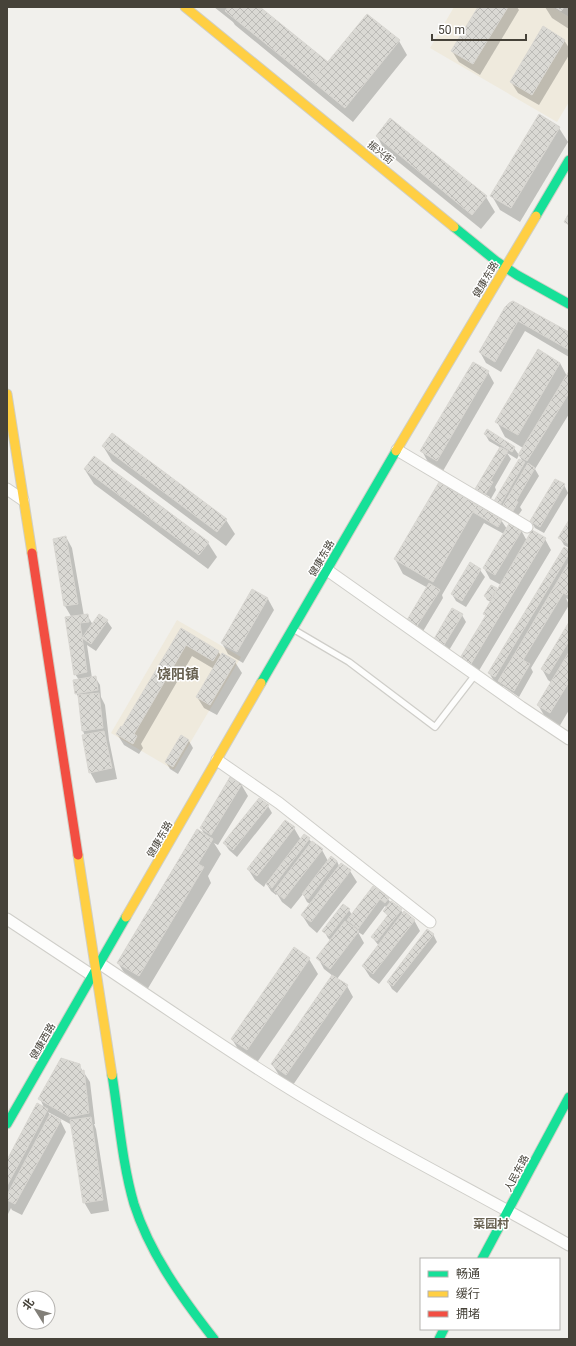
<svg xmlns="http://www.w3.org/2000/svg" width="576" height="1346" viewBox="0 0 576 1346" font-family="Roboto,'Noto Sans SC',sans-serif">
<style>
.residential{fill:#e4e2da}
.commercial{fill:#efeadd}
.shadow{fill:#0003;fill-rule:evenodd}
.building{fill:url(#building-cross-hatch);stroke:#d9d7d2}
.lines{fill:none;stroke-linecap:round;stroke-linejoin:round}
.lane-casing{stroke:#cfcec9;stroke-width:8}
.street-casing{stroke:#cfcec9;stroke-width:13}
.fast-casing{stroke:#d0cfc5;stroke-width:11}
.slow-casing{stroke:#d0cfc5;stroke-width:11}
.jam-casing{stroke:#d0cfc5;stroke-width:11}
.lane{stroke:#fdfdfc;stroke-width:5.5}
.street{stroke:#fdfdfc;stroke-width:11}
.fast{stroke:#16e098;stroke-width:9}
.slow{stroke:#ffcf43;stroke-width:9}
.jam{stroke:#f24e42;stroke-width:9}
.labels{text-anchor:middle;stroke-width:3;stroke-linejoin:round;paint-order:stroke}
.street-label{font-size:10px;fill:#464239;stroke:#fff}
.quarter-label{font-size:12px;font-weight:bold;fill:#686151;stroke:#fff}
.district-label{font-size:14px;font-weight:bold;fill:#686151;stroke:#fff}
</style>
<defs>
<pattern id="building-cross-hatch" width="8" height="8" patternUnits="userSpaceOnUse"><rect width="8" height="8" fill="#dad9d4"/><path d="M0 0l8 8M0 8l8-8" fill="none" stroke="#bcbbb7"/></pattern>
</defs>
<rect width="100%" height="100%" fill="#f1f0ec"/>
<polygon class="residential" points="552,7 569,7 569,17"/>
<g class="commercial">
<polygon points="454,7 552,7 569,17 569,102 557,122 430,48"/>
<polygon points="177,620 241,657 174,770 111,733"/>
</g>
<g class="shadow">
<polygon points="214,7 258,7 328,63 399,41 407,55 353,122 235,25 233,22"/>
<polygon points="479,7 517,7 519,10 480,75 459,62 452,51"/>
<polygon points="545,7 569,7 569,29 552,18"/>
<polygon points="564,40 569,48 569,55 539,105 518,93 511,82"/>
<polygon points="559,128 568,142 520,222 500,210 492,196"/>
<polygon points="377,136 486,197 495,212 481,229 385,151"/>
<polygon points="506,307 569,334 569,357 525,331 501,372 486,363 480,352"/>
<polygon points="560,363 567,376 569,373 569,414 535,469 539,476 520,507 522,510 517,517 508,512 506,508 504,511 495,501 523,462 519,455 523,448 505,437 497,422"/>
<polygon points="488,372 494,383 443,471 428,462 422,451"/>
<path d="M485,434L514,448L519,455L517,459L507,453L511,459L495,487L496,490L489,502L480,497L476,489L501,448L489,441ZM481,492L490,497L489,499L481,494Z"/>
<polygon points="103,446 226,520 235,534 226,546 112,461"/>
<polygon points="85,470 208,543 217,557 208,569 94,484"/>
<polygon points="439,484 501,520 507,529 521,530 527,541 545,539 551,550 477,674 462,658 486,617 484,614 491,602 487,600 485,596 492,586 498,591 501,585 490,579 484,568 504,534 484,523 442,595 443,598 422,633 412,627 408,620 428,588 403,574 395,559"/>
<polygon points="564,485 568,493 544,533 535,528 531,521"/>
<polygon points="569,522 569,548 564,545 560,538"/>
<polygon points="66,537 72,548 84,616 87,615 93,625 100,615 107,621 112,628 96,651 87,645 92,678 95,677 100,685 101,697 105,705 109,740 117,779 96,783 90,772 85,736 83,731 79,698 76,693 79,680 75,674 72,618 65,606 54,539"/>
<polygon points="569,551 569,600 566,598 569,605 531,668 533,672 519,697 503,686 502,688 496,684 489,673"/>
<polygon points="470,564 480,570 485,577 466,607 456,601 452,594"/>
<polygon points="253,590 268,599 274,610 243,663 228,654 222,643"/>
<polygon points="462,615 466,622 448,652 439,646 435,639"/>
<polygon points="569,624 569,710 559,727 547,720 538,705 552,683 548,680 542,669"/>
<polygon points="181,630 218,651 221,656 235,662 242,673 217,715 204,708 197,697 214,669 192,656 141,744 143,748 139,754 124,745 117,734 123,729"/>
<polygon points="181,736 189,741 193,748 178,774 170,769 166,762"/>
<polygon points="241,784 248,796 218,845 214,843 221,854 208,876 211,883 147,990 127,977 118,963 205,836 201,828"/>
<polygon points="268,806 272,813 237,857 229,850 224,843"/>
<polygon points="294,828 301,840 309,839 312,843 322,850 328,861 337,861 339,866 341,864 350,871 357,882 317,933 309,926 302,915 310,904 307,902 303,894 291,909 282,902 277,894 276,895 271,891 266,883 264,887 255,880 248,869"/>
<polygon points="373,888 388,899 391,903 401,910 403,914 414,920 420,931 379,984 370,977 363,966 379,946 372,937 388,917 385,911 387,908 385,906 363,935 358,932 364,943 337,979 347,986 353,997 293,1085 279,1075 272,1064 333,976 324,969 318,958 331,941 328,938 324,931 349,910 352,915"/>
<polygon points="433,934 437,942 397,993 392,989 388,982"/>
<polygon points="294,949 309,959 318,974 256,1064 241,1054 232,1039"/>
<polygon points="79,1065 90,1082 95,1124 94,1124 96,1129 109,1211 91,1214 84,1202 72,1125 48,1112 51,1116 60,1120 66,1132 22,1215 12,1210 11,1208 7,1216 7,1162 45,1109 40,1099"/>
</g>
<g class="building">
<polygon points="228,7 260,7 328,62 312,81 225,11"/>
<polygon points="478,7 508,7 473,64 451,51"/>
<polygon points="555,7 564,7 561,11"/>
<polygon points="367,14 400,40 345,108 312,81"/>
<polygon points="543,26 565,40 532,95 510,82"/>
<polygon points="539,114 560,127 511,208 490,196"/>
<polygon points="390,118 487,196 472,215 376,136"/>
<polygon points="569,213 569,225 564,222"/>
<polygon points="513,301 569,332 569,350 518,321 495,362 479,352 505,307 509,303"/>
<polygon points="538,349 560,363 518,435 495,422"/>
<polygon points="473,362 489,371 437,461 420,451"/>
<polygon points="569,371 569,393 527,461 518,455"/>
<polygon points="487,429 515,447 512,452 484,434"/>
<polygon points="112,433 227,519 217,532 102,446"/>
<polygon points="500,447 508,451 490,481 493,482 485,495 475,489"/>
<polygon points="94,456 209,542 199,555 84,469"/>
<polygon points="519,459 525,462 500,505 494,501"/>
<polygon points="528,463 535,468 516,501 518,502 513,511 503,505"/>
<polygon points="555,479 565,484 540,527 530,521"/>
<polygon points="439,482 477,505 433,582 394,559"/>
<polygon points="477,505 502,520 498,527 473,512"/>
<polygon points="569,520 569,544 558,538"/>
<polygon points="510,522 522,530 495,575 483,568"/>
<polygon points="532,530 546,538 471,664 460,658 486,615 483,614"/>
<polygon points="66,536 78,604 64,606 53,539"/>
<polygon points="564,547 569,550 569,554 495,677 488,673"/>
<polygon points="470,562 481,569 462,601 451,594"/>
<polygon points="569,562 569,592 567,595 554,587"/>
<polygon points="429,583 440,590 417,626 407,620"/>
<polygon points="491,585 497,588 490,600 484,596"/>
<polygon points="554,587 564,592 523,660 514,655"/>
<polygon points="252,589 268,598 237,652 221,643"/>
<polygon points="452,608 463,614 444,645 434,639"/>
<polygon points="88,614 89,622 80,623 87,672 74,675 65,617"/>
<polygon points="99,614 108,620 91,644 82,638"/>
<polygon points="569,622 569,641 549,674 541,669"/>
<polygon points="181,628 219,651 213,661 186,645 134,734 137,736 133,744 116,734 121,726 122,727"/>
<polygon points="569,652 569,682 550,713 537,705"/>
<polygon points="222,653 236,661 210,705 196,697"/>
<polygon points="514,655 530,664 514,691 498,681"/>
<polygon points="96,676 98,690 75,694 73,680"/>
<polygon points="99,693 103,728 82,731 78,695"/>
<polygon points="104,731 112,768 89,773 82,735"/>
<polygon points="181,735 189,740 173,767 165,762"/>
<polygon points="230,777 242,784 211,835 200,828"/>
<polygon points="259,798 269,805 233,850 223,843"/>
<polygon points="285,820 295,827 257,876 247,869"/>
<polygon points="197,829 213,839 198,864 204,867 139,976 117,963"/>
<polygon points="304,834 310,838 272,888 266,884"/>
<polygon points="312,841 323,849 284,899 274,891"/>
<polygon points="331,856 337,861 308,899 302,894"/>
<polygon points="341,863 351,870 311,922 301,915"/>
<polygon points="373,886 389,898 385,903 380,899 358,929 347,920"/>
<polygon points="391,901 402,909 377,941 371,937 388,915 383,911"/>
<polygon points="343,904 350,909 329,936 322,931"/>
<polygon points="404,911 415,920 373,974 362,966"/>
<polygon points="345,921 359,931 330,969 316,958"/>
<polygon points="427,929 434,934 393,986 387,982"/>
<polygon points="294,947 310,958 247,1050 231,1039"/>
<polygon points="332,975 348,985 286,1075 271,1064"/>
<polygon points="61,1058 80,1064 81,1071 84,1070 89,1113 70,1117 38,1099"/>
<polygon points="37,1103 48,1109 7,1186 7,1160"/>
<polygon points="50,1114 61,1120 15,1204 7,1200 7,1195"/>
<polygon points="91,1117 103,1200 83,1203 70,1120"/>
</g>
<g class="lines">
<g class="lane-casing">
<polyline id="lane" points="293,629 349,662 435,727 475,675"/>
</g>
<g class="street-casing">
<g id="street">
<polyline points="397,450 527,527"/>
<polyline points="7,489 23,500"/>
<polyline points="327,570 521,707 569,739"/>
<polyline points="217,760 279,803 430,922"/>
<polyline points="7,919 93,976"/>
<path d="M99,963C159,1003 218,1044 279,1082C373,1141 473,1190 569,1245"/>
</g>
</g>
<g class="fast-casing">
<g id="fast">
<polyline points="536,216 569,160"/>
<polyline points="454,227 496,261 517,275 569,304"/>
<polyline points="261,683 396,451"/>
<path d="M112,1075C119,1118 122,1163 134,1204C150,1254 182,1298 214,1339"/>
<polyline points="7,1124 126,917"/>
<polyline points="482,1259 569,1097"/>
<polyline points="439,1339 444,1329"/>
</g>
</g>
<g class="slow-casing">
<g id="slow">
<polyline points="185,7 454,227"/>
<polyline points="7,394 32,553"/>
<polyline points="396,451 536,216"/>
<polyline points="78,855 112,1075"/>
<polyline points="126,917 261,683"/>
</g>
</g>
<g class="jam-casing">
<polyline id="jam" points="32,553 78,855"/>
</g>
<use href="#lane" class="lane"/>
<use href="#street" class="street"/>
<use href="#fast" class="fast"/>
<use href="#slow" class="slow"/>
<use href="#jam" class="jam"/>
</g>
<g class="labels">
<g class="street-label">
<text transform="translate(381 152) rotate(39)" y="4">振兴街</text>
<text transform="translate(485 279) rotate(-59)" y="4">健康东路</text>
<text transform="translate(321 558) rotate(-60)" y="4">健康东路</text>
<text transform="translate(159 839) rotate(-60)" y="4">健康东路</text>
<text transform="translate(42 1041) rotate(-60)" y="4">健康西路</text>
<text transform="translate(516 1173) rotate(-62)" y="4">人民东路</text>
</g>
<g class="quarter-label">
<text x="491" y="1228">菜园村</text>
</g>
<g class="district-label">
<text x="178" y="679">饶阳镇</text>
</g>
</g>
<rect width="576" height="1346" fill="none" stroke="#464239" stroke-width="16"/>
<rect x="420" y="1258" width="140" height="72" fill="#ffffff" stroke="#b5b3b0"/>
<rect x="428" y="1271" width="20" height="6" fill="#16e098" stroke="#b5b3b0"/>
<text x="456" y="1278" font-size="12" fill="#464239">畅通</text>
<rect x="428" y="1291" width="20" height="6" fill="#ffcf43" stroke="#b5b3b0"/>
<text x="456" y="1298" font-size="12" fill="#464239">缓行</text>
<rect x="428" y="1311" width="20" height="6" fill="#f24e42" stroke="#b5b3b0"/>
<text x="456" y="1318" font-size="12" fill="#464239">拥堵</text>
<g transform="translate(36 1310) rotate(307)"><circle r="19" fill="#ffffff" stroke="#b5b3b0"/>
<path d="M0-3L7 15L0 10L-7 15Z" fill="#827f78"/>
<text y="-6" font-size="11" font-weight="bold" text-anchor="middle" fill="#464239">北</text>
</g>
<path d="M432 34v6h94v-6" fill="none" stroke="#464239" stroke-width="2"/>
<text x="438" y="34" font-size="12" fill="#464239" stroke="#ffffff" stroke-width="3" paint-order="stroke">50 m</text>
</svg>
